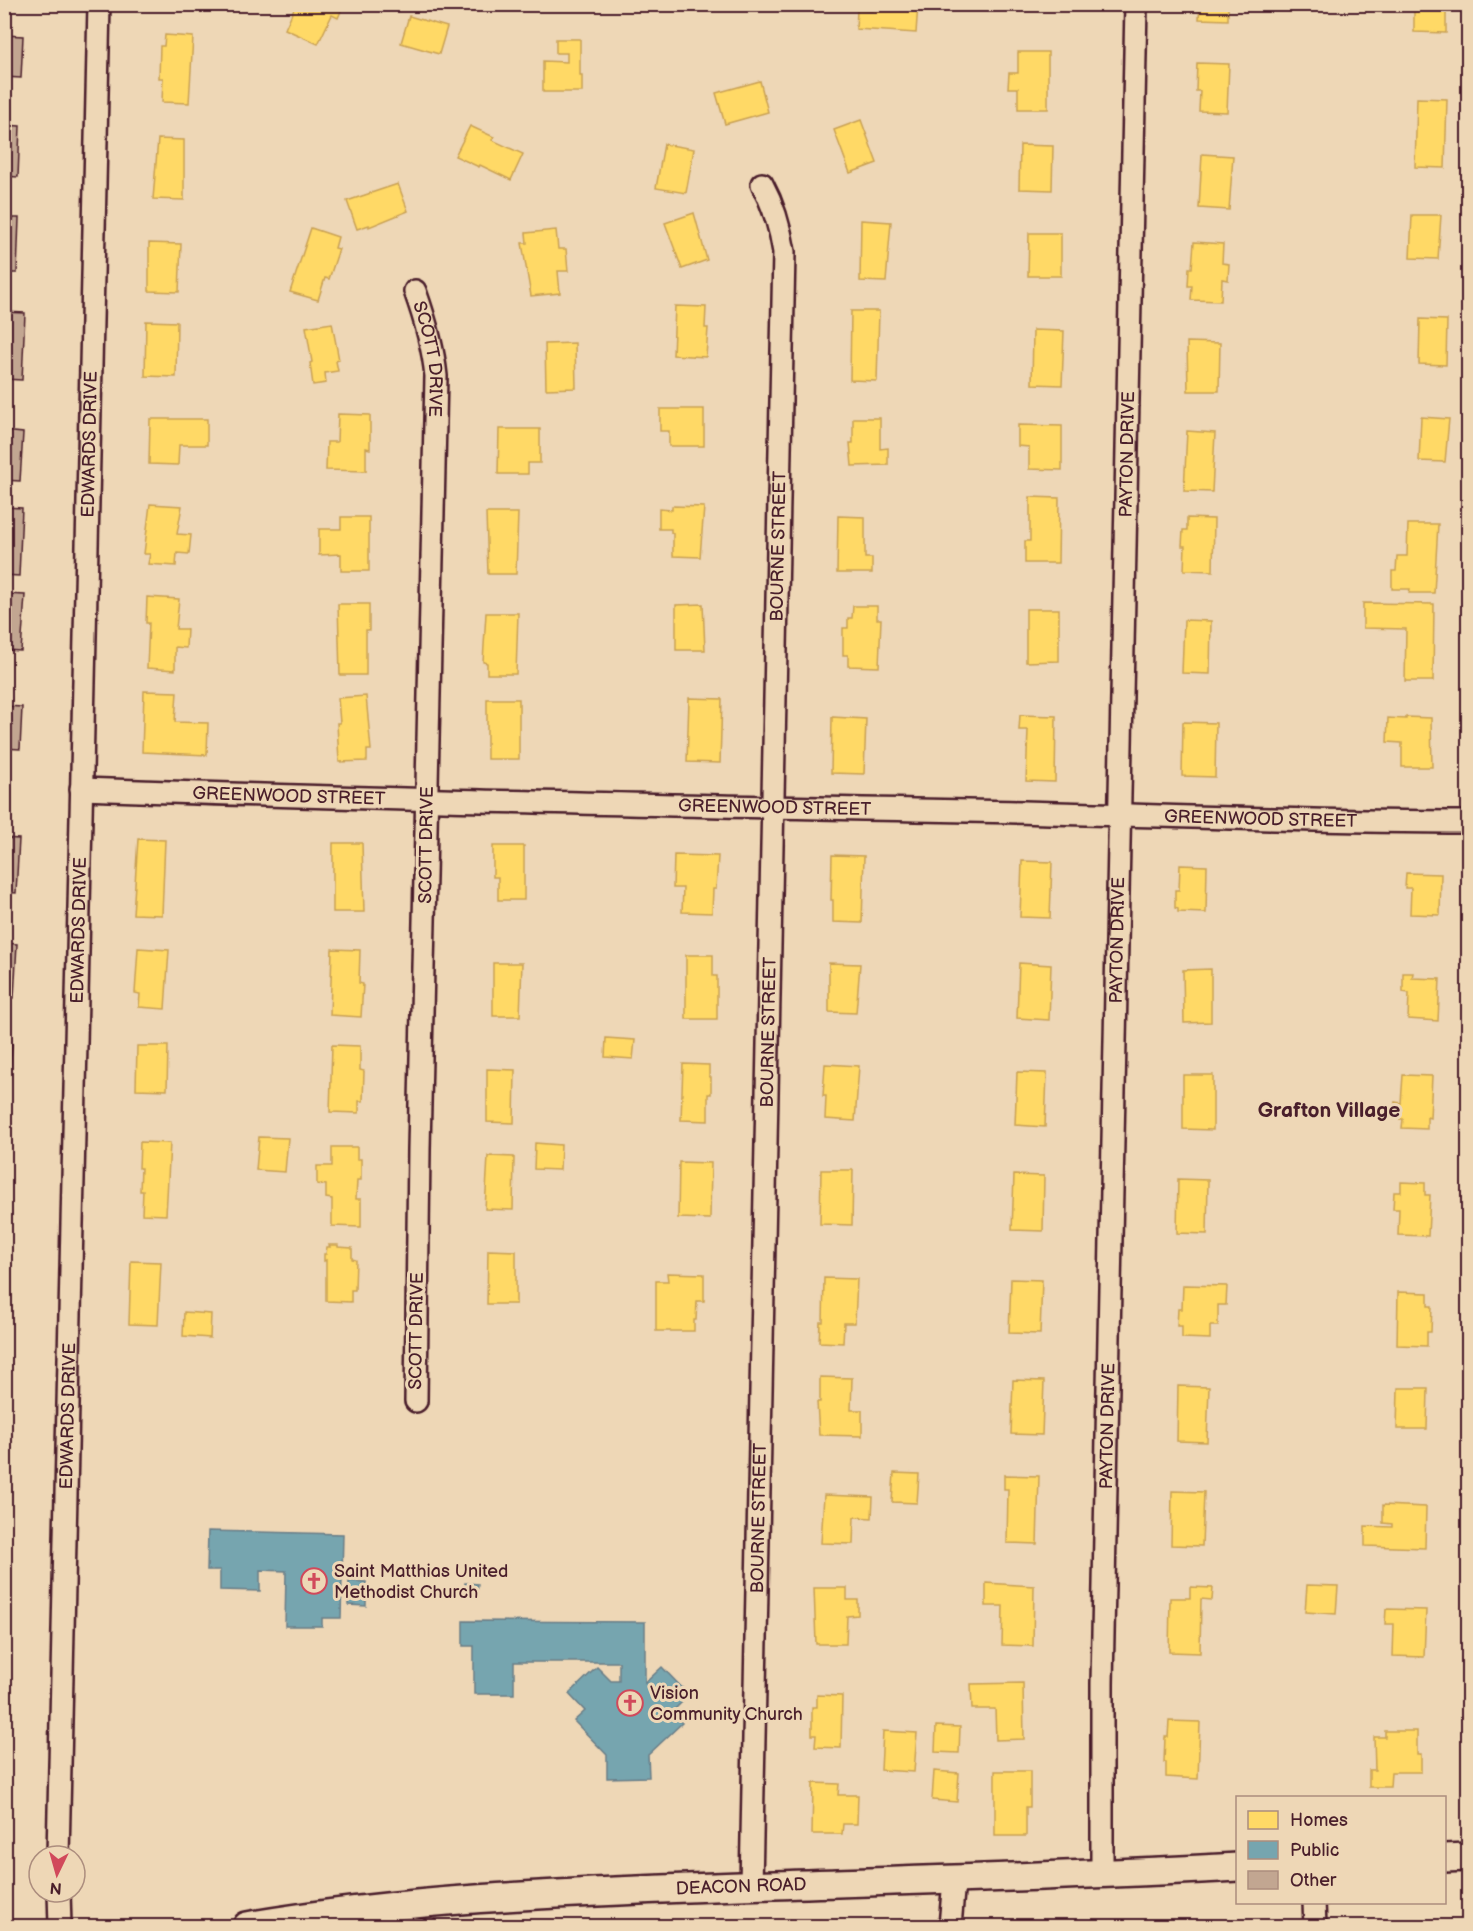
<svg xmlns="http://www.w3.org/2000/svg" width="1473" height="1931" viewBox="0 0 1473 1931" font-family="'Balsamiq Sans',sans-serif">
<style>
.homes{fill:#ffd966;stroke:#c9a154;stroke-width:1.5}
.public{fill:#76a5af;stroke:#697d87;stroke-width:1.5}
.building{fill:#c2a691;stroke:#4a1f2b;stroke-width:1.5}
.lines{fill:none;stroke-linecap:round;stroke-linejoin:round}
.minor-casing{stroke:#4a1f2b;stroke-width:26}
.major-casing{stroke:#4a1f2b;stroke-width:32}
.minor{stroke:#eed7b6;stroke-width:21}
.major{stroke:#eed7b6;stroke-width:27}
.labels{text-anchor:middle;stroke-width:6;stroke-linejoin:round;paint-order:stroke}
.street-label{font-size:18px;fill:#4a1f2b;stroke:#eed7b6}
.poi-label{font-size:18px;fill:#4a1f2b;stroke:#eed7b6;text-anchor:start}
.quarter-label{font-size:21px;font-weight:bold;fill:#4a1f2b;stroke:#eed7b6}
</style>
<rect width="100%" height="100%" fill="#eed7b6"/>
<filter id="ink" filterUnits="userSpaceOnUse"><feTurbulence type="fractalNoise" baseFrequency=".0167" numOctaves="2"/><feDisplacementMap in="SourceGraphic" scale="12" xChannelSelector="R" yChannelSelector="G"/><feConvolveMatrix kernelMatrix="1 2 1 2 8 2 1 2 1" color-interpolation-filters="sRGB"/></filter>
<g filter="url(#ink)">
<g class="homes">
<polygon points="296,4 344,4 338,18 332,15 318,44 285,29"/>
<polygon points="873,4 918,4 916,33 856,29 857,10 872,11"/>
<polygon points="996,4 1045,4 1045,9"/>
<polygon points="1200,4 1228,4 1228,20 1199,19"/>
<polygon points="1405,4 1446,4 1446,33 1414,32 1414,10 1404,9"/>
<polygon points="409,16 447,27 439,54 401,43"/>
<polygon points="165,35 193,37 189,103 162,102 163,78 159,78 160,46 164,46"/>
<polygon points="556,39 580,39 580,75 582,75 582,92 543,92 543,61 567,62 567,53 556,53"/>
<polygon points="1018,52 1048,52 1048,109 1018,109 1018,88 1008,88 1009,73 1018,73"/>
<polygon points="1197,63 1229,64 1227,112 1199,111 1200,91 1196,91"/>
<polygon points="760,81 768,112 725,124 716,93"/>
<polygon points="1417,98 1447,99 1445,168 1415,167"/>
<polygon points="861,120 877,163 850,173 834,130"/>
<polygon points="470,126 494,137 492,140 523,154 511,180 480,165 479,167 455,156"/>
<polygon points="158,139 184,140 184,200 153,199"/>
<polygon points="664,144 694,149 686,193 656,188"/>
<polygon points="1020,145 1053,146 1052,190 1019,189"/>
<polygon points="1202,154 1233,156 1229,210 1199,208"/>
<polygon points="398,184 408,211 369,227 369,225 357,229 347,201"/>
<polygon points="694,213 707,260 682,269 665,223"/>
<polygon points="1412,215 1441,215 1438,259 1410,258"/>
<polygon points="861,220 891,222 886,282 860,281"/>
<polygon points="311,228 338,237 335,248 339,249 329,279 325,278 318,300 290,292"/>
<polygon points="556,230 558,249 566,249 568,271 558,271 560,293 531,296 522,243 527,243 526,233"/>
<polygon points="1029,233 1061,233 1061,276 1028,276"/>
<polygon points="1194,242 1223,244 1222,263 1229,264 1228,280 1222,279 1221,301 1191,300 1192,286 1188,286 1189,268 1192,268"/>
<polygon points="149,243 181,244 179,292 149,291"/>
<polygon points="675,306 706,307 705,328 708,328 706,357 673,355"/>
<polygon points="851,311 879,311 877,381 850,380"/>
<polygon points="1420,319 1447,320 1446,365 1419,364"/>
<polygon points="146,321 177,322 176,377 145,376"/>
<polygon points="332,323 339,360 336,361 338,371 325,373 326,383 313,385 310,363 312,362 306,327"/>
<polygon points="1033,330 1064,331 1062,385 1032,384"/>
<polygon points="1187,342 1220,343 1219,391 1188,391"/>
<polygon points="575,343 576,388 546,389 545,344"/>
<polygon points="660,409 704,409 704,446 669,446 669,431 660,431"/>
<polygon points="338,414 370,415 370,449 366,448 366,471 326,470 327,442 337,442"/>
<polygon points="1421,417 1449,419 1445,462 1419,461"/>
<polygon points="853,418 880,418 880,449 888,448 888,465 852,466 850,443 853,443"/>
<polygon points="150,419 207,419 207,445 179,445 178,465 149,464"/>
<polygon points="1018,425 1062,426 1062,470 1029,469 1029,447 1018,446"/>
<polygon points="499,429 540,429 540,463 528,463 528,474 498,474"/>
<polygon points="1187,431 1215,433 1212,492 1184,491"/>
<polygon points="1030,497 1059,498 1058,563 1025,563 1025,541 1030,541"/>
<polygon points="150,504 182,506 177,534 191,535 189,554 177,553 176,566 148,564 150,554 144,554"/>
<polygon points="672,506 704,507 700,557 673,556 673,533 671,533 671,529 659,529 659,509 672,510"/>
<polygon points="486,513 518,513 516,574 488,574"/>
<polygon points="838,516 865,517 865,558 872,558 872,573 837,573"/>
<polygon points="341,517 369,517 369,571 341,571 341,554 319,555 319,529 341,529"/>
<polygon points="1187,518 1214,519 1213,571 1184,570 1185,546 1182,546 1183,530 1187,530"/>
<polygon points="1408,524 1438,524 1434,593 1409,593 1410,589 1392,589 1392,571 1396,571 1397,556 1407,556"/>
<polygon points="147,597 179,599 176,629 187,629 186,648 175,647 175,670 147,668 149,623 146,623"/>
<polygon points="1363,603 1434,604 1433,681 1405,681 1406,629 1363,628"/>
<polygon points="338,604 369,604 369,630 366,630 366,675 340,675"/>
<polygon points="703,604 705,650 676,650 676,605"/>
<polygon points="853,606 877,606 877,619 881,619 879,667 848,666 848,655 843,655 843,628 848,628 848,618 852,618"/>
<polygon points="1026,609 1059,609 1059,661 1026,662"/>
<polygon points="486,613 518,613 516,674 487,674 487,663 483,662"/>
<polygon points="1184,620 1211,621 1210,674 1182,673"/>
<polygon points="144,691 177,692 175,722 208,723 207,755 142,752"/>
<polygon points="366,696 371,750 367,750 367,761 339,762 337,723 340,723 338,698"/>
<polygon points="689,698 722,699 720,763 687,762"/>
<rect x="487" y="699" width="32" height="60"/>
<polygon points="1020,715 1056,716 1055,782 1026,781 1028,730 1019,730"/>
<polygon points="832,717 866,719 864,774 831,773"/>
<polygon points="1406,717 1431,718 1432,767 1402,767 1402,743 1387,742 1388,718 1406,719"/>
<polygon points="1183,722 1216,723 1215,777 1182,776"/>
<polygon points="138,839 165,840 162,915 133,914"/>
<polygon points="333,843 362,843 364,912 333,912"/>
<polygon points="493,846 524,846 524,900 498,900 498,877 493,877"/>
<polygon points="674,855 718,856 716,889 713,889 712,913 682,912 683,888 673,888"/>
<polygon points="832,855 864,856 862,923 833,922 833,900 831,900"/>
<polygon points="1022,861 1052,862 1050,918 1020,917"/>
<polygon points="1180,865 1207,866 1206,913 1178,912 1178,909 1175,908 1175,890 1179,890"/>
<polygon points="1406,873 1441,874 1440,915 1410,914 1411,888 1405,888"/>
<polygon points="138,948 169,950 165,1009 139,1007 140,994 135,993"/>
<polygon points="332,949 360,950 359,983 363,984 361,1017 330,1015"/>
<polygon points="686,955 713,955 713,976 717,976 717,1019 686,1019"/>
<polygon points="493,963 522,963 520,1016 493,1016"/>
<polygon points="829,963 860,964 856,1013 829,1012"/>
<polygon points="1019,963 1051,965 1049,1020 1017,1018"/>
<polygon points="1211,969 1211,1022 1184,1023 1183,970"/>
<polygon points="1403,973 1413,973 1412,978 1440,979 1438,1021 1408,1019 1409,993 1403,992"/>
<polygon points="606,1038 635,1040 633,1059 605,1057"/>
<polygon points="332,1045 360,1046 360,1070 364,1071 363,1101 359,1101 359,1113 330,1112"/>
<polygon points="137,1046 168,1046 167,1090 136,1089"/>
<polygon points="683,1064 709,1065 709,1077 711,1077 711,1094 708,1094 708,1121 681,1120"/>
<polygon points="825,1064 859,1066 855,1121 825,1119 826,1096 823,1096"/>
<polygon points="487,1069 515,1070 514,1123 487,1122"/>
<polygon points="1017,1072 1047,1073 1045,1127 1015,1125"/>
<polygon points="1183,1075 1213,1075 1213,1130 1183,1129"/>
<polygon points="1403,1075 1432,1076 1430,1118 1427,1117 1427,1129 1402,1128 1403,1119 1394,1119 1395,1102 1401,1103"/>
<polygon points="259,1137 288,1138 285,1172 256,1170"/>
<polygon points="140,1142 170,1143 166,1215 142,1214 143,1191 140,1191 141,1168 139,1168"/>
<polygon points="535,1143 561,1145 560,1170 534,1169"/>
<polygon points="332,1147 357,1147 357,1159 361,1159 361,1180 357,1180 356,1199 361,1199 361,1227 332,1226 332,1199 326,1198 326,1185 317,1184 317,1166 332,1166"/>
<polygon points="488,1156 514,1157 513,1210 485,1209"/>
<polygon points="679,1162 711,1163 710,1219 678,1218"/>
<polygon points="821,1170 853,1170 852,1225 820,1224"/>
<polygon points="1014,1175 1044,1176 1043,1231 1012,1230"/>
<polygon points="1178,1179 1208,1180 1207,1234 1177,1233"/>
<polygon points="1401,1182 1425,1183 1425,1195 1430,1195 1428,1236 1398,1235 1399,1209 1393,1209 1394,1192 1401,1192"/>
<polygon points="329,1245 338,1245 338,1247 352,1248 352,1259 356,1260 355,1290 351,1290 351,1302 326,1301 326,1260 324,1261 324,1254 326,1254 327,1247 330,1247"/>
<polygon points="488,1250 516,1251 516,1304 487,1304"/>
<polygon points="131,1261 161,1262 158,1325 129,1324"/>
<polygon points="667,1273 704,1274 704,1301 697,1301 696,1320 694,1320 694,1331 656,1331 656,1281 668,1281"/>
<polygon points="824,1278 857,1279 855,1323 844,1323 843,1343 819,1342 820,1322 823,1322"/>
<polygon points="1011,1279 1042,1280 1040,1334 1009,1333"/>
<polygon points="1183,1285 1227,1286 1226,1305 1218,1305 1218,1326 1210,1326 1210,1339 1182,1338 1182,1326 1177,1326 1178,1309 1182,1309"/>
<polygon points="1398,1292 1428,1293 1428,1306 1432,1306 1431,1332 1427,1332 1427,1346 1397,1345"/>
<polygon points="184,1312 211,1314 210,1338 183,1336"/>
<polygon points="820,1377 852,1378 851,1410 862,1410 862,1436 819,1435 817,1402 820,1402"/>
<polygon points="1013,1380 1044,1381 1042,1435 1011,1434"/>
<polygon points="1178,1386 1209,1387 1207,1442 1177,1441"/>
<polygon points="1398,1388 1428,1388 1427,1429 1397,1429"/>
<polygon points="894,1473 919,1474 917,1503 892,1502"/>
<polygon points="1004,1475 1039,1476 1037,1544 1007,1543 1008,1489 1004,1489"/>
<polygon points="1172,1491 1204,1492 1202,1546 1171,1545"/>
<polygon points="824,1495 873,1497 872,1518 854,1517 853,1544 821,1543"/>
<polygon points="1383,1505 1426,1507 1425,1548 1365,1546 1365,1526 1392,1527 1392,1524 1383,1523"/>
<polygon points="986,1583 1034,1586 1033,1646 1002,1645 1003,1606 986,1606"/>
<polygon points="1307,1585 1338,1586 1336,1614 1305,1612"/>
<polygon points="1190,1587 1213,1588 1212,1600 1201,1599 1200,1653 1169,1652 1170,1598 1190,1598"/>
<polygon points="814,1588 847,1588 847,1600 858,1600 858,1615 847,1616 846,1644 816,1644"/>
<polygon points="1386,1609 1426,1610 1424,1657 1393,1656 1394,1624 1385,1624"/>
<polygon points="1023,1683 1024,1739 996,1740 995,1709 972,1709 971,1684"/>
<polygon points="817,1695 842,1696 841,1748 815,1747 816,1735 812,1735 812,1707 817,1707"/>
<polygon points="1169,1721 1200,1722 1198,1779 1166,1777 1166,1762 1164,1762 1165,1737 1168,1737"/>
<polygon points="936,1726 960,1727 959,1753 935,1752"/>
<polygon points="883,1731 917,1733 914,1772 881,1770"/>
<polygon points="1385,1731 1417,1731 1417,1754 1421,1754 1421,1772 1391,1772 1390,1787 1369,1787 1369,1770 1375,1770 1374,1737 1385,1737"/>
<polygon points="934,1771 959,1773 957,1802 932,1800"/>
<polygon points="995,1771 1030,1771 1030,1807 1026,1807 1026,1836 995,1836"/>
<polygon points="813,1783 839,1784 838,1795 858,1795 857,1824 843,1824 842,1834 812,1834"/>
</g>
<g class="public">
<polygon points="208,1531 343,1534 341,1618 322,1618 322,1626 285,1626 286,1571 260,1570 260,1591 220,1590 220,1570 207,1570"/>
<polygon points="349,1581 366,1582 366,1606 348,1605"/>
<polygon points="465,1583 478,1584 477,1593 465,1593"/>
<polygon points="463,1621 645,1622 645,1683 662,1667 689,1695 671,1713 682,1723 648,1755 649,1777 607,1778 607,1755 574,1721 585,1711 569,1694 597,1667 611,1681 619,1681 619,1662 514,1662 514,1694 474,1694 474,1646 463,1646"/>
</g>
<g class="building">
<polygon points="4,35 23,36 21,78 4,77"/>
<polygon points="4,125 20,126 18,177 4,176"/>
<polygon points="4,218 19,218 17,273 4,273"/>
<polygon points="4,312 25,313 22,380 4,379"/>
<polygon points="4,431 23,433 20,481 4,480"/>
<polygon points="4,507 22,508 19,576 4,575"/>
<polygon points="4,594 25,595 21,651 4,650"/>
<polygon points="4,706 22,707 20,749 4,748"/>
<polygon points="4,838 19,839 16,893 4,892"/>
<polygon points="4,943 17,944 14,998 4,997"/>
<polygon points="4,1043 12,1044 9,1092 4,1092"/>
</g>
<g class="lines">
<g class="minor-casing">
<g id="minor">
<path id="s1" d="M415,291C425,319 433,346 436,376L419,1149L416,1401"/>
<path id="s2" d="M81,789C376,800 671,805 967,811C1134,814 1301,822 1468,822"/>
<path id="s3" d="M58,1856L99,4"/>
<path id="s4" d="M1102,1874V1683L1136,4"/>
<path id="s5" d="M751,1886L784,252C780,227 774,206 762,184"/>
<polyline points="59,1892 60,1926"/>
<polyline points="1314,1902 1315,1926"/>
<polyline points="950,1926 954,1880"/>
</g>
</g>
<g class="major-casing">
<g id="major">
<polyline points="1444,1858 1468,1857"/>
<path id="s6" d="M247,1926C402,1899 557,1893 714,1887C889,1881 1063,1877 1238,1867"/>
</g>
</g>
<use href="#minor" class="minor"/>
<use href="#major" class="major"/>
</g>
</g>
<defs>
<g id="church-ring" transform="scale(1.35)"><circle r="9.5" fill="#eed7b6" stroke="#d1495b" stroke-width="1.5"/><path d="M-1.2-6h2.4v3.5h3.3v2.4h-3.3V6h-2.4V-.1h-3.3v-2.4h3.3Z" fill="#d1495b"/></g>
</defs>
<g fill-rule="evenodd">
<use href="#church-ring" x="314" y="1581"/>
<use href="#church-ring" x="630" y="1703"/>
</g>
<g class="labels">
<g class="street-label">
<text dy="6" stroke="none"><textPath href="#s1" startOffset="70">SCOTT DRIVE</textPath></text>
<text dy="6" stroke="none"><textPath href="#s3" startOffset="1412">EDWARDS DRIVE</textPath></text>
<text dy="6" stroke="none"><textPath href="#s4" startOffset="1420">PAYTON DRIVE</textPath></text>
<text dy="6" stroke="none"><textPath href="#s5" startOffset="1340">BOURNE STREET</textPath></text>
<text dy="6" stroke="none"><textPath href="#s2" startOffset="208">GREENWOOD STREET</textPath></text>
<text dy="6" stroke="none"><textPath href="#s2" startOffset="694">GREENWOOD STREET</textPath></text>
<text dy="6" stroke="none"><textPath href="#s2" startOffset="1180">GREENWOOD STREET</textPath></text>
<text transform="translate(426 845) rotate(-89)" y="6">SCOTT DRIVE</text>
<text dy="6" stroke="none"><textPath href="#s3" startOffset="926">EDWARDS DRIVE</textPath></text>
<text dy="6" stroke="none"><textPath href="#s4" startOffset="934">PAYTON DRIVE</textPath></text>
<text dy="6" stroke="none"><textPath href="#s5" startOffset="854">BOURNE STREET</textPath></text>
<text transform="translate(416 1331) rotate(-89)" y="6">SCOTT DRIVE</text>
<text dy="6" stroke="none"><textPath href="#s3" startOffset="440">EDWARDS DRIVE</textPath></text>
<text dy="6" stroke="none"><textPath href="#s4" startOffset="448">PAYTON DRIVE</textPath></text>
<text dy="6" stroke="none"><textPath href="#s5" startOffset="368">BOURNE STREET</textPath></text>
<text dy="6" stroke="none"><textPath href="#s6" startOffset="496">DEACON ROAD</textPath></text>
</g>
<g class="poi-label">
<text x="334" y="1577">Saint Matthias United<tspan x="334" dy="21">Methodist Church</tspan></text>
<text x="650" y="1699">Vision<tspan x="650" dy="21">Community Church</tspan></text>
</g>
<g class="quarter-label">
<text x="1329" y="1117">Grafton Village</text>
</g>
</g>
<rect width="1473" height="1931" fill="none" stroke="#eed7b6" stroke-width="24"/>
<rect x="12" y="12" width="1449" height="1907" fill="none" stroke="#4a1f2b" stroke-width="2" filter="url(#ink)"/>
<rect x="1236" y="1796" width="210" height="108" fill="#eed7b6" stroke="#ac8d7e" stroke-width="1.5"/>
<rect x="1248" y="1811" width="30" height="18" fill="#ffd966" stroke="#ac8d7e" stroke-width="1.5"/>
<text x="1290" y="1826" font-size="18" fill="#4a1f2b">Homes</text>
<rect x="1248" y="1841" width="30" height="18" fill="#76a5af" stroke="#ac8d7e" stroke-width="1.5"/>
<text x="1290" y="1856" font-size="18" fill="#4a1f2b">Public</text>
<rect x="1248" y="1871" width="30" height="18" fill="#c2a691" stroke="#ac8d7e" stroke-width="1.5"/>
<text x="1290" y="1886" font-size="18" fill="#4a1f2b">Other</text>
<g transform="translate(57 1874) rotate(185)"><circle r="28" fill="#eed7b6" stroke="#ac8d7e" stroke-width="1.5"/>
<path d="M0-4.5L10 22L0 15L-10 22Z" fill="#d1495b"/>
<text y="-9" font-size="16" font-weight="bold" text-anchor="middle" fill="#4a1f2b">N</text>
</g>
</svg>
